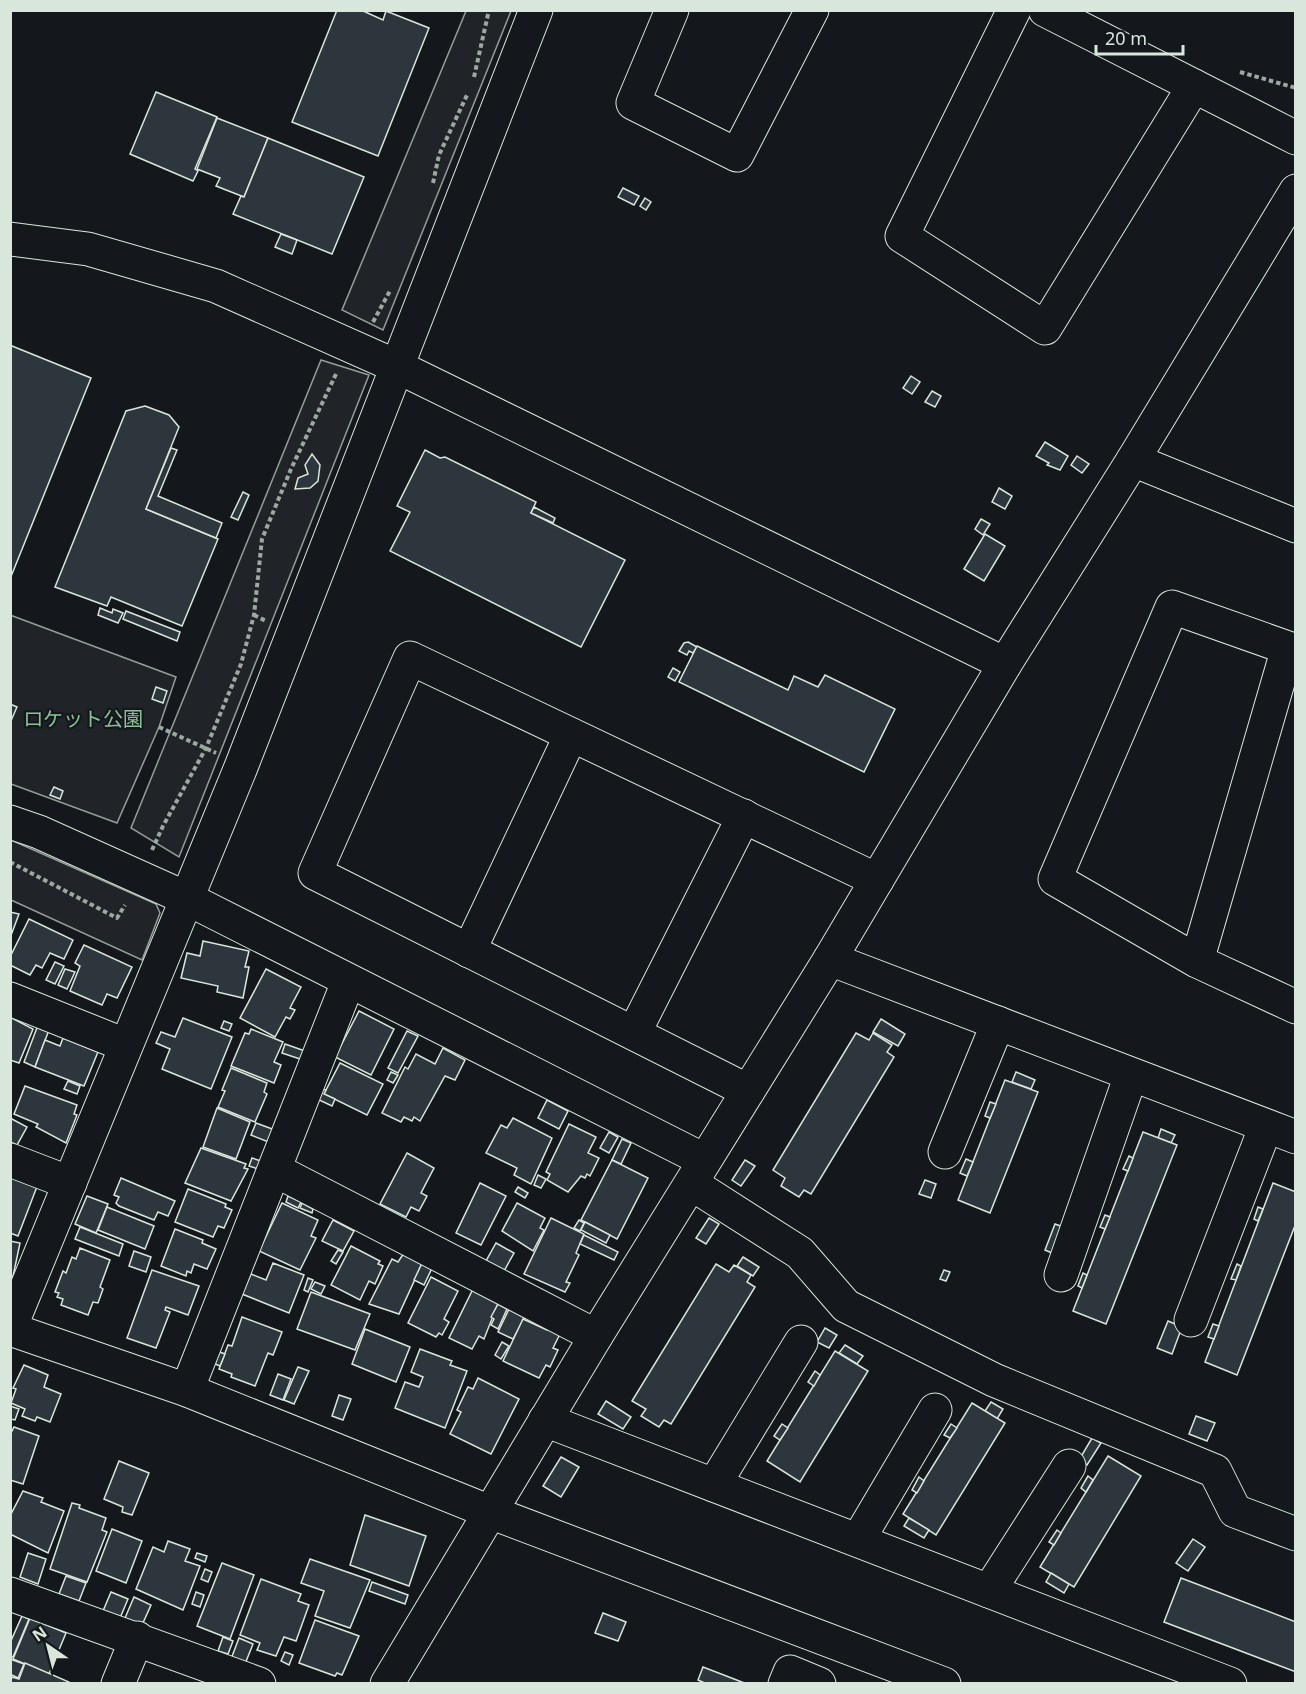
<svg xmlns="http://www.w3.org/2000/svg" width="1306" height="1694" viewBox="0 0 1306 1694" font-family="'Noto Sans','Noto Sans JP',sans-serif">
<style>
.green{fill:#202428;stroke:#939e99;stroke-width:1.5}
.building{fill:#2c363c;stroke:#d8e6dc;stroke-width:1.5}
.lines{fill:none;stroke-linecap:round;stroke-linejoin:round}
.minor-casing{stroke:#d8e6dc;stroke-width:35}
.path{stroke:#9da8a2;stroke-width:4;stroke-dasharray:4.5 3;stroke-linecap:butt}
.minor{stroke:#14181c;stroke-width:33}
.labels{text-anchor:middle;stroke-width:4.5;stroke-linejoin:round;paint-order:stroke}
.park-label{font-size:20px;fill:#8ac095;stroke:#14181c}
</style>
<rect width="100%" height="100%" fill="#14181c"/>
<g class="green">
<polygon points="466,11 511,11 383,330 342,310"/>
<polygon points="321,360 369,375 179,857 131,828"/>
<polygon points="10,615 176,677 159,727 117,823 11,784"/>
<polygon points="11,840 156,904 160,913 142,960 11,900"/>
</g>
<g class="building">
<polygon points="337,10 361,10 383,20 386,11 429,28 378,156 292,122"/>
<polygon points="156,92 217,117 195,169 198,171 193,181 130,154"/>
<polygon points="217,118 268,138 244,197 216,186 220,178 197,169"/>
<polygon points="268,138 364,177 332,254 233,214 241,196 244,197"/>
<polygon points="623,188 639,196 634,205 618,197"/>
<polygon points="645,198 651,202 646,210 640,206"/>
<polygon points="281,234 297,240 292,254 275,247"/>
<polygon points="12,346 91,378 10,579 10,350"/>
<polygon points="911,376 920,382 912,394 903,388"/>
<polygon points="932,391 941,396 935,407 925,402"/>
<polygon points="145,406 169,415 179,427 146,509 218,539 182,626 111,597 107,606 55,587 126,411"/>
<polygon points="1045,442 1068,456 1060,470 1047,465 1049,463 1036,456"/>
<polygon points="171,448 177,450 158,496 222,523 216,538 146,509"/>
<polygon points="425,450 440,458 445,457 536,502 531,513 625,560 581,647 390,551 410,512 397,506"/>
<polygon points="312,454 320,465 318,481 310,488 295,489 298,478 308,474 305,465"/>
<polygon points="1077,456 1089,464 1082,473 1071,465"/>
<polygon points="999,488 1012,496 1005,509 992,502"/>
<polygon points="243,492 249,495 238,520 231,517"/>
<polygon points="534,507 555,518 553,523 531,513"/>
<polygon points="981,519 990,524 983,535 975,529"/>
<polygon points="985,534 1005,546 984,581 964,569"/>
<polygon points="100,608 112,613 113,609 123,613 118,623 98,615"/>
<polygon points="126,611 180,632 177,641 123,619"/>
<polygon points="688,642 697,647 693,653 689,651 687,655 679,651 684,643"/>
<polygon points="697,646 788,690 794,676 818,687 825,675 895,709 864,772 679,682"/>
<polygon points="673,668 680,672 675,681 668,677"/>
<polygon points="156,687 167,691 163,703 152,699"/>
<polygon points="10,704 17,707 10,723"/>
<polygon points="54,787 63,791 60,799 50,795"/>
<polygon points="10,912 19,914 10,938"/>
<polygon points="29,919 73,940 64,959 50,953 42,968 36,965 30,975 10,965 10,957"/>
<polygon points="203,941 249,951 245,967 249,967 243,998 217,992 218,986 181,978 187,953 200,956"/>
<polygon points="84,945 132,967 117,998 107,994 102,1005 70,991 80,966 75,963"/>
<polygon points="55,962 64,966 55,984 46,980"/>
<polygon points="65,969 75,972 67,989 58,985"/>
<polygon points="266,969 301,987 290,1008 295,1010 290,1019 286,1017 275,1037 240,1018"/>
<polygon points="359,1011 394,1029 371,1075 335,1057"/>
<polygon points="10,1017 33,1029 19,1063 10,1060"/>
<polygon points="183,1018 232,1037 211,1089 162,1069 170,1049 156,1043 161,1032 175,1037"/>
<polygon points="881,1019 905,1034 898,1046 873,1032"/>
<polygon points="224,1021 232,1024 229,1031 221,1028"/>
<polygon points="38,1025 49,1030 35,1067 24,1062"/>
<polygon points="251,1029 283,1042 274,1062 281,1065 274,1083 231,1066 245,1033 249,1034"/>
<polygon points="407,1031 418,1036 398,1073 388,1068"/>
<polygon points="856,1033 869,1040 873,1033 892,1045 887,1052 894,1057 811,1194 804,1190 799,1197 781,1186 785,1178 773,1170"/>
<polygon points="63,1038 98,1052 84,1086 35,1067 45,1040 60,1046"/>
<polygon points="285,1044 305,1051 303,1060 282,1053"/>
<polygon points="443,1048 465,1060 455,1080 445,1076 420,1121 414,1117 412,1121 404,1117 401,1122 382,1113 405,1067 408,1069 416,1054 435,1064"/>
<polygon points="340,1063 383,1084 367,1115 324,1094"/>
<polygon points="231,1068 267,1083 264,1092 267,1094 255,1122 218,1107 225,1091 222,1090"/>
<polygon points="391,1072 398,1075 393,1083 387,1080"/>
<polygon points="1016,1072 1035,1080 1031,1089 1012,1082"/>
<polygon points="1005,1080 1038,1092 990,1213 958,1200"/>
<polygon points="68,1081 80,1086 77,1094 64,1089"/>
<polygon points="25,1086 77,1105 74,1114 77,1115 66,1143 36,1127 38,1124 14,1114"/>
<polygon points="322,1089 326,1090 324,1094 335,1099 332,1106 317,1099"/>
<polygon points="547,1100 568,1111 559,1129 538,1118"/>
<polygon points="990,1102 996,1104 990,1118 985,1116"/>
<polygon points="217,1108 250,1122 236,1159 203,1147"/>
<polygon points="10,1118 27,1127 17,1145 10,1142"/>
<polygon points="513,1118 552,1138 531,1184 514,1175 517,1168 486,1153 501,1125 507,1128"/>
<polygon points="256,1123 275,1130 271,1143 251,1135"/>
<polygon points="569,1124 596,1137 588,1153 599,1158 590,1176 587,1174 585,1178 581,1176 568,1192 547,1180 550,1174 546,1172"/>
<polygon points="1161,1129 1175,1135 1171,1143 1158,1138"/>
<polygon points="609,1132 618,1137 609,1153 600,1148"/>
<polygon points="1143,1132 1177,1145 1106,1324 1073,1311"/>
<polygon points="622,1139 631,1143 621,1164 612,1160"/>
<polygon points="201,1148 246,1164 244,1168 248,1169 231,1201 185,1183"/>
<polygon points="407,1153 434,1168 421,1193 427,1196 419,1211 411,1207 406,1217 380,1204"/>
<polygon points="1129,1156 1133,1158 1128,1171 1123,1169"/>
<polygon points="252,1158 261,1161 258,1169 249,1166"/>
<polygon points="966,1159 973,1162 967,1176 960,1173"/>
<polygon points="612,1160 648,1178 617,1239 581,1220"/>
<polygon points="745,1160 755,1166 741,1186 732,1180"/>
<polygon points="10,1173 38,1184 18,1236 10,1233"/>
<polygon points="538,1175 546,1179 541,1188 534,1185"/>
<polygon points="121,1178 175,1201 168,1216 158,1212 154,1220 119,1206 116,1203 119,1197 114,1195"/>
<polygon points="925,1180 936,1184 931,1198 919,1194"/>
<polygon points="480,1183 506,1196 481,1245 456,1233"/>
<polygon points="1273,1183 1296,1192 1296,1223 1237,1375 1205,1362"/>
<polygon points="518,1187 528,1193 525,1198 515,1192"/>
<polygon points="188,1189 226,1204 225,1207 232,1210 224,1228 218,1226 213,1237 175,1222"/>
<polygon points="87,1196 108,1204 96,1233 75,1224"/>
<polygon points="288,1196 301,1202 298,1208 286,1202"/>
<polygon points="282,1203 318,1220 311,1236 316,1238 300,1270 259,1251"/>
<polygon points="302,1203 313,1209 312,1213 300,1208"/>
<polygon points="517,1203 545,1218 540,1228 544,1230 533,1251 502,1231"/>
<polygon points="107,1207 154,1226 145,1249 98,1230"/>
<polygon points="1258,1207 1263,1209 1258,1221 1254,1219"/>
<polygon points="1105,1215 1110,1217 1105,1229 1100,1227"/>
<polygon points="551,1218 584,1234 576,1253 579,1255 566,1282 570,1283 565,1292 524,1274"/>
<polygon points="709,1218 719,1224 706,1244 696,1238"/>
<polygon points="333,1220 354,1231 343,1251 322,1241"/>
<polygon points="579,1220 584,1223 580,1231 574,1228"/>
<polygon points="585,1222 610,1235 606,1243 581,1230"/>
<polygon points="1055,1224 1069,1229 1059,1256 1045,1250"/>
<polygon points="80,1227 123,1244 119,1256 75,1239"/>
<polygon points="175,1229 203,1240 202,1243 216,1249 207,1269 194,1264 191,1273 187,1271 186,1276 161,1266"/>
<polygon points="584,1235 618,1252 614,1260 580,1244"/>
<polygon points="10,1241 20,1243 12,1281 10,1281"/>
<polygon points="496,1243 514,1253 504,1271 486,1261"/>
<polygon points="351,1246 380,1261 378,1264 383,1266 375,1284 369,1281 360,1300 331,1285"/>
<polygon points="80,1248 110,1260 100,1287 103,1289 98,1303 93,1302 88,1315 61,1305 63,1299 57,1297 59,1293 55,1292 63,1271 66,1273 72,1257 76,1259"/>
<polygon points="338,1250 343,1252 336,1264 331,1261"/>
<polygon points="134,1251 151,1257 146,1272 129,1266"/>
<polygon points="404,1253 423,1262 399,1314 369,1304 392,1259 398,1262"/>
<polygon points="743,1257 759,1267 753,1276 737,1266"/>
<polygon points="423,1261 433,1266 424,1285 414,1280"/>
<polygon points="273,1263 304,1275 289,1313 242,1294 251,1274 266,1280"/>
<polygon points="716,1264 729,1272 734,1265 751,1275 747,1282 755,1287 671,1424 664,1420 659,1427 641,1416 646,1409 632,1401"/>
<polygon points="1237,1264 1241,1266 1236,1280 1231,1279"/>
<polygon points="152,1270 199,1286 188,1315 166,1307 165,1310 170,1312 156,1348 127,1338"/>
<polygon points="944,1270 950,1272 946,1281 940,1279"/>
<polygon points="1083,1273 1087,1275 1082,1288 1078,1286"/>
<polygon points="431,1277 458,1291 444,1319 449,1322 442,1335 439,1333 436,1337 408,1323"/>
<polygon points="308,1278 313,1280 308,1292 304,1290"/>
<polygon points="315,1282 325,1286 321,1294 311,1289"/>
<polygon points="473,1289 499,1301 484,1339 479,1336 472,1349 449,1338"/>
<polygon points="311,1292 370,1314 355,1350 297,1329"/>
<polygon points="498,1304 507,1309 498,1329 491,1325 494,1319 491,1317"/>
<polygon points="510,1307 526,1315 513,1339 498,1332"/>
<polygon points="242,1317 282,1332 273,1355 268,1353 255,1386 231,1377 232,1374 219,1369 228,1345 232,1346"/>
<polygon points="523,1319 547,1330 549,1327 561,1332 553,1348 558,1350 550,1367 546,1365 539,1378 503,1361"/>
<polygon points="1168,1321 1182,1327 1172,1354 1157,1348"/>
<polygon points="1213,1324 1219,1326 1214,1339 1208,1337"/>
<polygon points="825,1328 837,1335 829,1348 817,1342"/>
<polygon points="365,1329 410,1347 396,1382 352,1364"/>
<polygon points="502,1342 509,1346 501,1359 495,1355"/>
<polygon points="845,1345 863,1356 857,1364 839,1353"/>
<polygon points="420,1349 452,1361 450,1365 467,1371 445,1428 395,1408 405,1382 419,1387 423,1377 411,1372"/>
<polygon points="217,1351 225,1354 220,1366 213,1363"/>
<polygon points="835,1351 868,1371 800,1482 767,1461"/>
<polygon points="24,1365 48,1375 44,1387 61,1394 50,1422 37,1417 35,1421 22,1416 25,1409 11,1403 16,1389 13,1388"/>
<polygon points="298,1367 309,1371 294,1404 284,1400"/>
<polygon points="815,1371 820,1375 814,1386 808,1382"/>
<polygon points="278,1374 291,1379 283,1400 270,1395"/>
<polygon points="478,1378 519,1399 491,1454 450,1434 461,1412 457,1410 468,1387 473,1389"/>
<polygon points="339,1395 351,1399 343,1420 332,1416"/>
<polygon points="606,1401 631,1417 623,1429 598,1414"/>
<polygon points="991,1402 1003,1409 997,1419 985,1411"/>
<polygon points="972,1403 1005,1423 936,1535 903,1514"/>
<polygon points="10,1406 19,1409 15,1420 10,1419"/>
<polygon points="1196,1416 1215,1423 1207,1441 1189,1434"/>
<polygon points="782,1424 788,1428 780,1440 774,1436"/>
<polygon points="951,1424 957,1428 950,1438 944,1435"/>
<polygon points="14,1427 39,1436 23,1484 10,1480 10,1435"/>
<polygon points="1092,1438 1101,1443 1087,1465 1079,1460"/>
<polygon points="1108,1456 1141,1476 1074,1587 1040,1567"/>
<polygon points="561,1457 579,1467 561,1497 543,1486"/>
<polygon points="119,1461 149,1473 132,1515 122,1512 123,1507 104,1499"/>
<polygon points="1088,1476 1093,1480 1086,1492 1081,1488"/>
<polygon points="919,1477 924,1481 917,1493 912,1490"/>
<polygon points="23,1491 43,1498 41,1502 64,1511 48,1553 10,1534 10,1516"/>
<polygon points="72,1503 80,1505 79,1508 106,1518 102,1530 107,1532 87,1582 50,1569"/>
<polygon points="365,1515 426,1536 409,1586 350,1565"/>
<polygon points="909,1518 929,1530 924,1538 904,1526"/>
<polygon points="112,1529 142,1541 126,1583 96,1571"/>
<polygon points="1057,1530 1061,1533 1054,1545 1049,1542"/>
<polygon points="1193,1539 1205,1547 1188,1571 1176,1563"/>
<polygon points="168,1541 190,1549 185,1561 200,1566 183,1610 136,1589 153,1547 164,1552"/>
<polygon points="28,1553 46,1559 38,1584 20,1577"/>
<polygon points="197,1553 207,1556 205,1562 195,1558"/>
<polygon points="310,1559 370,1580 350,1628 315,1616 324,1591 301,1583"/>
<polygon points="222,1563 254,1575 230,1639 197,1626"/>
<polygon points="205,1569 212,1572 208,1582 201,1579"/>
<polygon points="1051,1573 1069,1584 1064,1593 1046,1582"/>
<polygon points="66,1576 86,1583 79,1601 59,1594"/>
<polygon points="1181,1578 1296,1622 1296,1672 1164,1622"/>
<polygon points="261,1579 301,1594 298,1601 309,1605 296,1641 284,1637 276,1656 257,1650 260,1643 240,1635"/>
<polygon points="372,1582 408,1595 405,1604 369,1591"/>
<polygon points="111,1592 128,1599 120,1618 103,1611"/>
<polygon points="196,1592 204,1595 200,1607 192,1604"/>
<polygon points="134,1597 151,1605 142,1625 125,1618"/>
<polygon points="603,1613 626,1622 618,1641 595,1633"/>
<polygon points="22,1616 29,1619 13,1657 10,1656 10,1643"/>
<polygon points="30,1618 66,1633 49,1674 13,1659"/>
<polygon points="315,1620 359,1636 342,1675 337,1673 335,1676 299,1663"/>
<polygon points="223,1637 233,1641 228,1654 218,1651"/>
<polygon points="239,1638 253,1644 245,1664 231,1659"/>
<polygon points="285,1652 293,1655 289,1665 281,1661"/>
<polygon points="10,1659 24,1664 18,1678 12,1675 10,1678"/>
<polygon points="25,1663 69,1682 68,1684 10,1684 12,1677 19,1679"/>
<polygon points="703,1667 747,1684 707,1684 698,1680"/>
</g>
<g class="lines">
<g class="minor-casing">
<g id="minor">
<polyline points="672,10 633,103 737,155 812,10"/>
<polyline points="1014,10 902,236 1045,328 1194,86"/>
<polyline points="1045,10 1296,138"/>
<polyline points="10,239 88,249 216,286 398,367 1005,664"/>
<polyline points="1133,460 1296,526"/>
<polyline points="10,822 39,832 188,899 704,1160"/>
<polyline points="469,951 571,735"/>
<polyline points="830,959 1296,1137"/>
<polyline points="1197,961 1288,648 1172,607 1055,879 1197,961 1296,1007"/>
<polyline points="10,999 125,1045"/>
<polyline points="634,1033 744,816"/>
<polyline points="748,1091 315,873 410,658 877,880"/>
<polyline points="945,1152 998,1023"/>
<polyline points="10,1160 70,1183"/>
<polyline points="275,1170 596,1336"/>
<polyline points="703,1191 800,1253 846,1306 994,1380 1215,1471 1235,1511 1296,1534"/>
<polyline points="1061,1275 1131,1075"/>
<polyline points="1191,1320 1266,1126"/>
<polyline points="10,1328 241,767 536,10"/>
<polyline points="10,1329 187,1390 490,1512 944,1684"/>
<polyline points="187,1390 348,982"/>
<polyline points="545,1420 1230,1684"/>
<polyline points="714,1485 801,1342"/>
<polyline points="858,1540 935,1410"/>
<polyline points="989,1591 1069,1466"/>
<polyline points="10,1594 259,1684"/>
<polyline points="118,1684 137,1638"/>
<polyline points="387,1684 596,1336 830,959 1005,664 1133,460 1296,191"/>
<polyline points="785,1684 790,1672 819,1684"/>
</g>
</g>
<g class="path">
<polyline points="1240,72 1296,88"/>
<polyline points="474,77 489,10"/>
<polyline points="433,183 439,155 467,95"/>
<polyline points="373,322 391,289"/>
<polyline points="254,615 266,621"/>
<polyline points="159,727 216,753"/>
<polyline points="152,850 163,826 206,748 241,664 254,615 262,539 291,469 336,374"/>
<polyline points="10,862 117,918 125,905"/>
</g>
<use href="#minor" class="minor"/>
</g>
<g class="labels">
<g class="park-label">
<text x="83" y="726">ロケット公園</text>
</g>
</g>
<rect width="1306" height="1694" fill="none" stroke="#d8e6dc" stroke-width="24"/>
<g transform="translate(48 1646) rotate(325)" stroke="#14181c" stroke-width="4.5" paint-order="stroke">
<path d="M0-4.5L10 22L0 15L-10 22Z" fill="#d8e6dc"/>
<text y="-9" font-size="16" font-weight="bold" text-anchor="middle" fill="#d8e6dc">N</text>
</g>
<path d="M1096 45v9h87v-9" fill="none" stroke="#d8e6dc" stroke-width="3"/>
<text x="1105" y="45" font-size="18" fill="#d8e6dc" stroke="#14181c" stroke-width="4.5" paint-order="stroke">20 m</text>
</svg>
